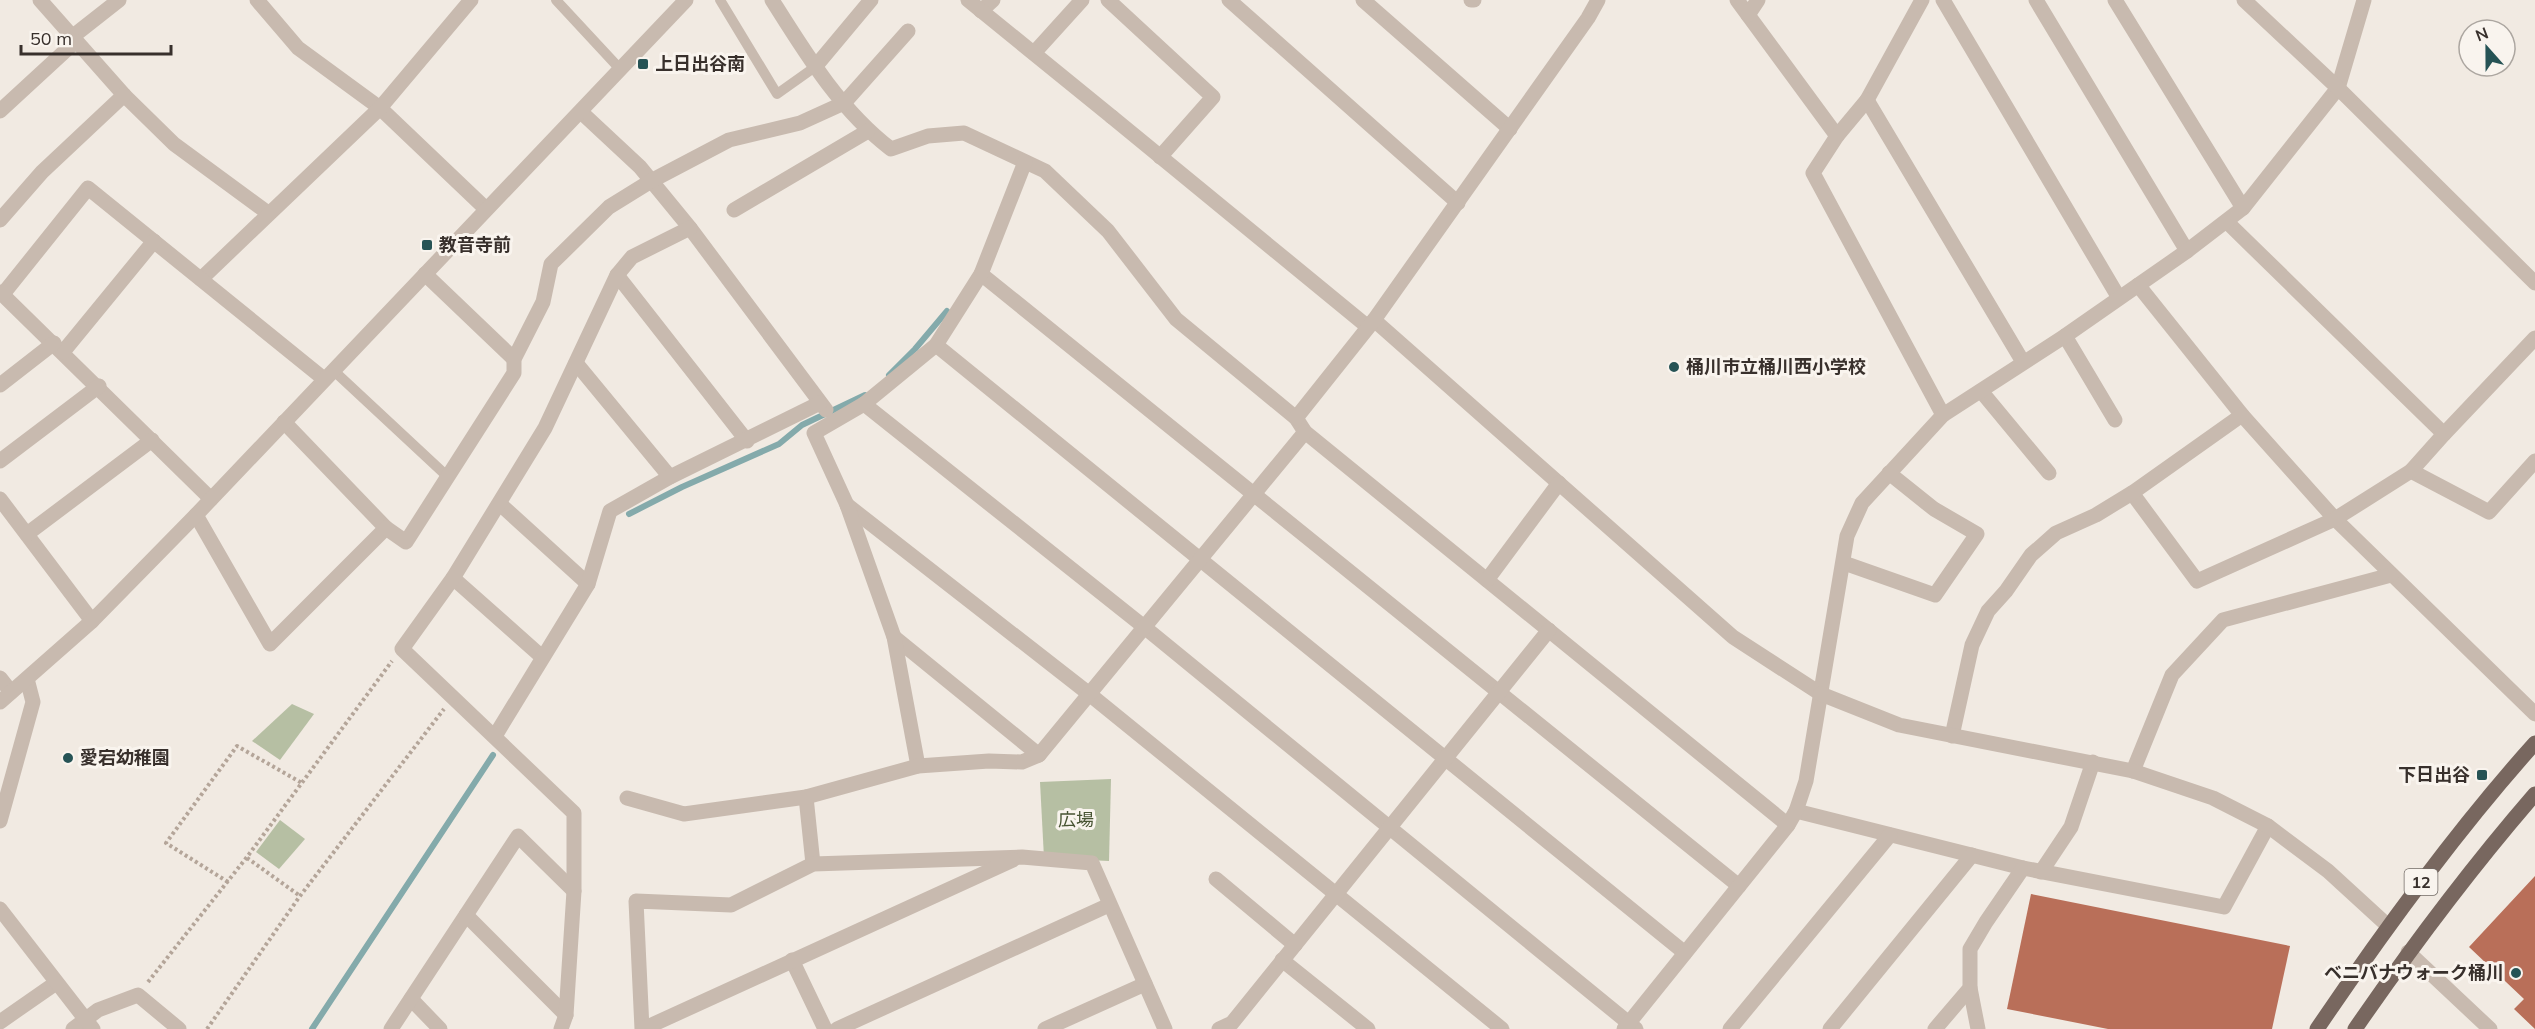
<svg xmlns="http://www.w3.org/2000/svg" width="2535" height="1029" viewBox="0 0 2535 1029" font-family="Mulish,'Noto Sans JP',sans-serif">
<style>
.green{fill:#b6bfa3}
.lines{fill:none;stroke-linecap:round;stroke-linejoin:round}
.stream{stroke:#84aaab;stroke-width:6}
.building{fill:#b96f59}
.path{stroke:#b4a599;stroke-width:4;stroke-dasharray:3 3;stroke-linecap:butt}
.service{stroke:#c8baaf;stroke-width:10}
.minor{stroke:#c8baaf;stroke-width:15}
.tertiary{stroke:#c8baaf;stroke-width:15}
.primary{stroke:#78675f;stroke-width:15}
.poi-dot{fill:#265355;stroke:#f9f4ee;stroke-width:2}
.labels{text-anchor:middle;stroke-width:6;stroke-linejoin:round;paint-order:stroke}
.shield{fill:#f9f4ee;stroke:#726b66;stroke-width:1.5}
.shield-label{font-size:16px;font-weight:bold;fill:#38302c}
.poi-label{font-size:18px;font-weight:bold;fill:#38302c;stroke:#f9f4ee;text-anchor:start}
.park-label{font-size:18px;fill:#485433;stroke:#f9f4ee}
</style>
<rect width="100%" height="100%" fill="#f1eae2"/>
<g class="green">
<polygon points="292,704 314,714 280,760 252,741"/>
<polygon points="1111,779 1109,861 1044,858 1040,782"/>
<polygon points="280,820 305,839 279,869 256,852"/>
</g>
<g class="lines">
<g class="stream">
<polyline points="889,375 915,349 947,311"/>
<polyline points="629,514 682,487 779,444 802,425 865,395"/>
<polyline points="312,1029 493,755"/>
</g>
</g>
<g class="building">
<polygon points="2535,876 2535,1029 2514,1009 2524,999 2469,947"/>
<polygon points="2031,894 2290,946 2272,1029 2108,1029 2007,1009"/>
</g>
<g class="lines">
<g class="path">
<polyline points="247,858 300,896"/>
<polyline points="228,882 166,843 237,746 302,783"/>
<polyline points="148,982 247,857 392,661"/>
<polyline points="207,1029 300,896 444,709"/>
</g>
<g class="service">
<polyline points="556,0 620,69"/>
<polyline points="720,0 777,94 815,67"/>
<polyline points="333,370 449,478"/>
</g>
<g class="minor">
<polyline points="40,0 124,95 174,144 268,213"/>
<polyline points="257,0 298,48 380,108 486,209"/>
<path d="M772,0C806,54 840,110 891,149L928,136L964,133L1045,171L1108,231L1176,319L1296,418L1305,432L1788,825"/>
<polyline points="1108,0 1213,97 1160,157"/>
<polyline points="1229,0 1458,203"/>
<polyline points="1363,0 1510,129"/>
<polyline points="1471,0 1474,0"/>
<polyline points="1737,0 1837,136"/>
<polyline points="1922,0 1867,100 1837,136 1813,173 1943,415"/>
<polyline points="1943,0 2119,298"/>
<polyline points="2036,0 2187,251"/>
<polyline points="2115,0 2243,208"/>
<polyline points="981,11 993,0"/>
<polyline points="1748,15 1758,0"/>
<polyline points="72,37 119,0"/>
<polyline points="1034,53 1082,0"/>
<polyline points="815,67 871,0"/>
<polyline points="1867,100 2023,362"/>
<polyline points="0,111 76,41"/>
<polyline points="581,112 640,167 690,228 826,410"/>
<polyline points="1112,117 1368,327"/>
<polyline points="734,210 868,131"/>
<polyline points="0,220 42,172 124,95"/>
<polyline points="2227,222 2444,434"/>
<polyline points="425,274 514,359"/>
<polyline points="981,274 1739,886"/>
<polyline points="617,275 747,441"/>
<polyline points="201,279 380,108 471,0"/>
<polyline points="2138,285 2242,415 2335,519 2535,714"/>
<polyline points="0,292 211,499"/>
<polyline points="3,294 88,188 324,379"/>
<polyline points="1374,320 1733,637 1821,694"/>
<polyline points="2065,336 2115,420"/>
<polyline points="936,345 1685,953"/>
<polyline points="63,352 154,241"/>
<polyline points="576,363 670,477"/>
<polyline points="0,385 54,343"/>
<polyline points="1981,391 2049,473"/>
<polyline points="864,404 1143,626 1636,1029"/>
<polyline points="1296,418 1374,320 1588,18 1598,0"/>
<polyline points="0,461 99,386"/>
<polyline points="2411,471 2489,512 2535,461"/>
<polyline points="2132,493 2197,581 2335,519 2411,471 2444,434 2535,338"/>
<polyline points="0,499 92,621"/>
<polyline points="500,504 588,584"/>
<polyline points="847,505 1088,693 1502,1029"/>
<polyline points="196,515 270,644 386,528 284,422"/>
<polyline points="386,528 406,542 514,373 514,359 543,302 551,264 609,207 651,181 729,140 800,123 844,103 908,31"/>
<polyline points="27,534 152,440"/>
<polyline points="1844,563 1935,595 1977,534 1934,509 1889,473"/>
<polyline points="453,578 542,657"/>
<polyline points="1487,580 1559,483"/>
<polyline points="894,637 1039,755 1305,432"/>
<polyline points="0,678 11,692"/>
<polyline points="495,736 588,584 610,511 670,477 820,403"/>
<polyline points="1952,736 1972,645 1988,611 2006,591 2031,555 2056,533 2096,515 2132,493 2242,415"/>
<polyline points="918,766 894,637 847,505 814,433 864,404 936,345 981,274 1025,162"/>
<polyline points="2133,771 2172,675 2223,620 2391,575"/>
<polyline points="806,797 813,864"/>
<polyline points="627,798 684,814 806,797 918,766 989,761 1022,762 1039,755"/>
<polyline points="1796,811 2023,868 2224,907 2268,826"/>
<polyline points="0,821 33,702 27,679"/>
<polyline points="2041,872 2071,827 2093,762"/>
<polyline points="1216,879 1295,945"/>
<polyline points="466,915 566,1015"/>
<polyline points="2408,952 2490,1029"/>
<polyline points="792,960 825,1029"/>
<polyline points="1282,960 1368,1029"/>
<polyline points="1970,988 1978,1029"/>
<polyline points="411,999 440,1029"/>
<polyline points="0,1022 56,983"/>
<polyline points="73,1029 98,1010 138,995 179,1029"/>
<polyline points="391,1029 518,836 574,891"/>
<polyline points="561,1029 566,1015 574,891 574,813 402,649 453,578 545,428 617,275 632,257 690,228"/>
<polyline points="642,1029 636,901 731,905 813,864 1022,857 1092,863 1165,1029"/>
<polyline points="643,1029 1013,860"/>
<polyline points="837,1029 1109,905"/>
<polyline points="1045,1029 1145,984"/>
<polyline points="1219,1029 1232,1023 1549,630"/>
<polyline points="1624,1029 1788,825 1796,811 1806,781 1847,536 1862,503 1943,415 2065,336 2187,251 2243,208 2338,88 2364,0"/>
<polyline points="1730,1029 1890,835"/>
<polyline points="1830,1029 1972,855"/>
<polyline points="1935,1029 1970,988 1970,949 1986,922 2023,868"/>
</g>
<g class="tertiary">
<polyline points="968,0 1112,117"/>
<polyline points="2244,0 2338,88 2535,283"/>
<polyline points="1821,694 1899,725 2133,771 2213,798 2268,826 2328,871 2387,925"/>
<polyline points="0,702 92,621 196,515 686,0"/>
<polyline points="0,909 93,1029"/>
</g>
<g class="primary">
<path d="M2317,1029C2384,930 2455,832 2535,743"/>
<path d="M2355,1029C2411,948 2470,869 2535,794"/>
</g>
</g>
<g class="poi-dot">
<rect x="637" y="58" width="12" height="12" rx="3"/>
<rect x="421" y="239" width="12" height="12" rx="3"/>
<circle cx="1674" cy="367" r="6"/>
<circle cx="68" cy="758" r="6"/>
<rect x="2476" y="769" width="12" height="12" rx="3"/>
<circle cx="2516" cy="973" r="6"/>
</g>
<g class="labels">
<rect class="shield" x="2404.5" y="869" width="33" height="26" rx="4.5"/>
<g class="shield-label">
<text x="2421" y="888">12</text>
</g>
<g class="poi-label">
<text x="655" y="70">上日出谷南</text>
<text x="439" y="251">教音寺前</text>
<text x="1686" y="373">桶川市立桶川西小学校</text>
<text x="80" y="764">愛宕幼稚園</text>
<text x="2470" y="781" text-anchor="end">下日出谷</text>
<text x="2504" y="979" text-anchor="end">ベニバナウォーク桶川</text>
</g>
<g class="park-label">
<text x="1076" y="826">広場</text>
</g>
</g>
<g transform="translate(2487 48) rotate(339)"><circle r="28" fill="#f9f4ee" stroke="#aca6a0" stroke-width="1.5"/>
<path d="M0-4.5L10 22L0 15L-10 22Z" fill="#265355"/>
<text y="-9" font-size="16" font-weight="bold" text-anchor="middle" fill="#38302c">N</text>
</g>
<path d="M21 45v9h150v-9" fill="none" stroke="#38302c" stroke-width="3"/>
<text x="30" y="45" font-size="18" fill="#38302c" stroke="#f9f4ee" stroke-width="4.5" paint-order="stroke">50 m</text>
</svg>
